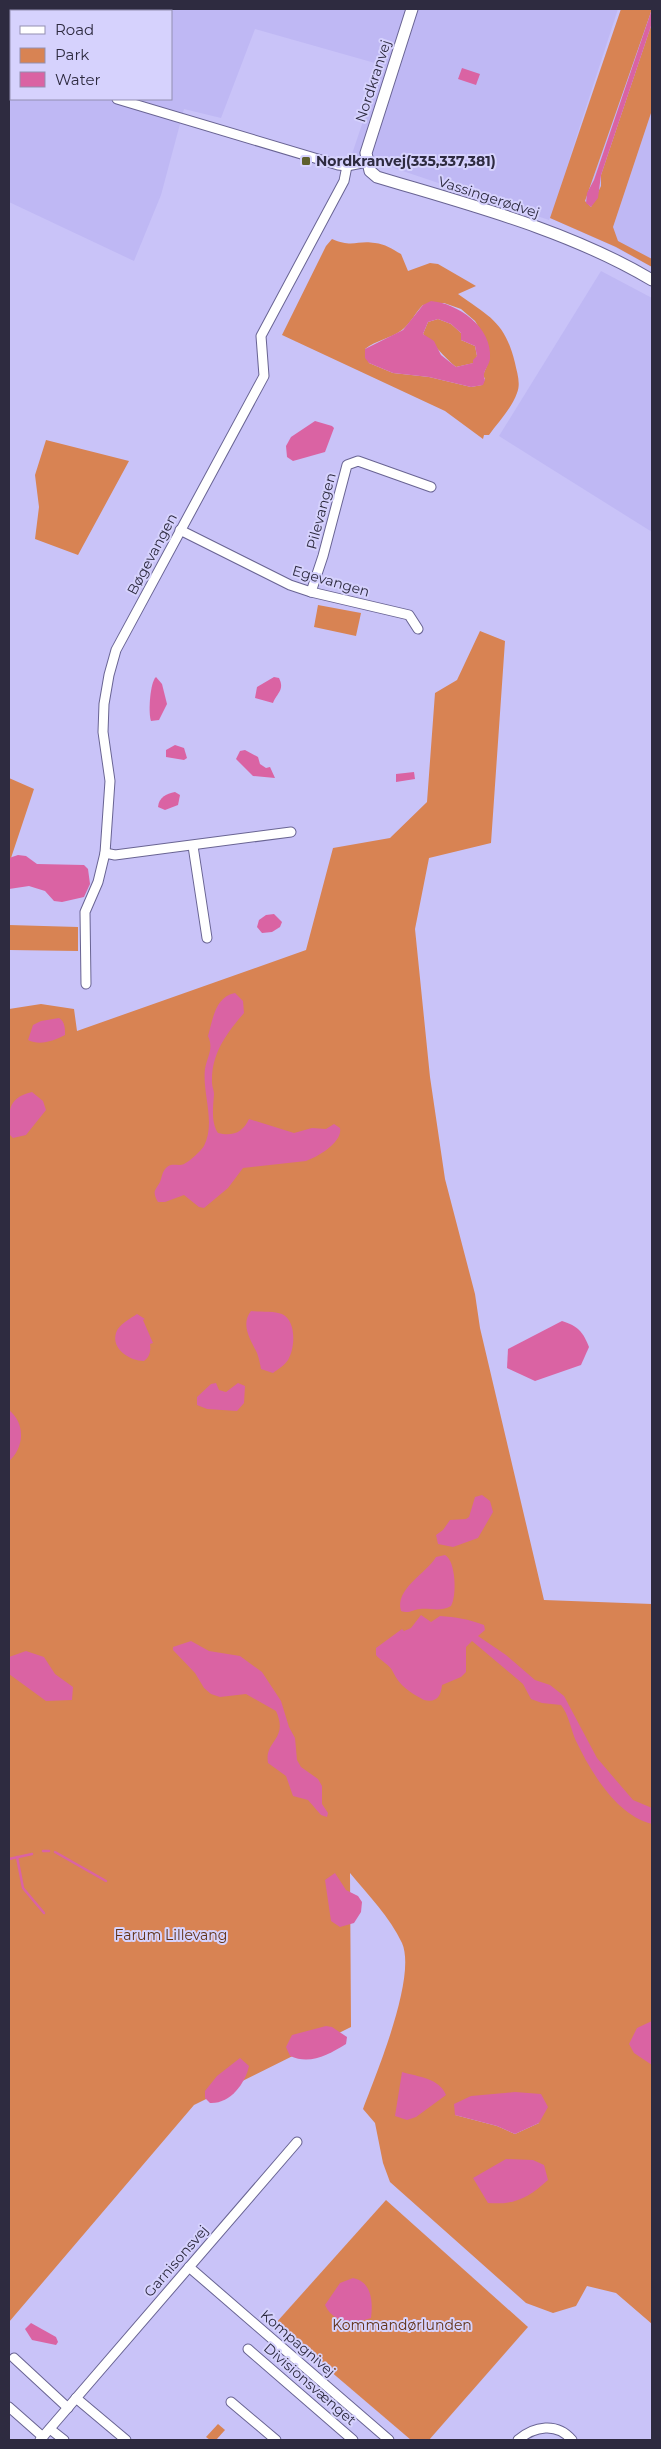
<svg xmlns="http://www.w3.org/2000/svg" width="661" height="2449" viewBox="0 0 661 2449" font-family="Montserrat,sans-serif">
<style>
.built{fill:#bfb8f4;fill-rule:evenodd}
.green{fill:#d88353;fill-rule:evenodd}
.water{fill:#da63a3;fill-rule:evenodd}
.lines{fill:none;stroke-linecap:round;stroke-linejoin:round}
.stream{stroke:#da63a3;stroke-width:2.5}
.street-casing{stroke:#696493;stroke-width:11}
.secondary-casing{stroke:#696493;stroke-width:13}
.street{stroke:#fff;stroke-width:9}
.secondary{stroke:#fff;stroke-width:11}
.poi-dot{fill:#5f602d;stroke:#d6d2fd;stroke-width:2}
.labels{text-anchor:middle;stroke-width:4;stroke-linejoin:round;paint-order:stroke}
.street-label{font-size:14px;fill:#2e2b40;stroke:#d6d2fd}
.poi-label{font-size:14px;font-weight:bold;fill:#2e2b40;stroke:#d6d2fd;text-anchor:start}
.park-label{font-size:14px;fill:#603217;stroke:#d6d2fd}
</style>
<rect width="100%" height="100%" fill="#c9c3f8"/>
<g class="built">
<path d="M9,9H618L566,169L621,9H652V267L613,246L550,218L549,220L352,154L382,65L255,29L221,118L184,109L161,195L134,261L9,202ZM11,11H171V99H11Z"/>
<polygon points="601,271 652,298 652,532 499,436"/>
</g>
<g class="green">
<polygon points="621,9 652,9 585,201 591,207 601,186 601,175 652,23 652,110 613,227 618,241 652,259 652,267 616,247 550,218"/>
<path d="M332,239C353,248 357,240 375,243C385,244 392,249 401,254L408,271L430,263L438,264L476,286L458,294C490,317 505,322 515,363C517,373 521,383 517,393C512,408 498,422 489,435H484L483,439L445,411L282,335L326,246ZM444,303L461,309L475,321L484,336L489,361L483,375L485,379L482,385L471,387L429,377L393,373L369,363L365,349C376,340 390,339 402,330C411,323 415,313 423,305Z"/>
<path d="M438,319L451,324L461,333V340L475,346L477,356L474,363L456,367C443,356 435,345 423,334L428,322Z"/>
<polygon points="46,440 129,461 78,555 35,539 39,507 35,475"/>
<polygon points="318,605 361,613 356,636 314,627"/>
<path d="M480,631L505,641L491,843L429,858L415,929L430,1077L445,1179L475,1294L480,1328L544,1600L652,1604V2324L616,2293L587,2286L576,2306L553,2313L526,2303L390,2182L383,2163L375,2123L363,2109C376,2074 417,1977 402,1943C390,1917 368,1895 350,1873L351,2027L194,2105L9,2322V1009L41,1004L74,1009L77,1031L306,950L333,848L390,838L427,802L435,693L457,680ZM455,2115L539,2123L515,2134L497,2126Z"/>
<polygon points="9,778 34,789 11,858 9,858"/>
<polygon points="9,925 78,927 78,951 9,950"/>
<polygon points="386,2200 528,2327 429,2440 411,2440 275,2324"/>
<polygon points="218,2424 225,2430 216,2440 210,2440 206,2437"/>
</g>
<g class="water">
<polygon points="652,9 652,23 601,175 598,198 591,207 586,203 587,193 594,180"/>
<polygon points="462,68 480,74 476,85 458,79"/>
<path d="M431,301C457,303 493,327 490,359C489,367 481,372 485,380L483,385L471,387L429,377L393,373L369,363L365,358V349L403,330L423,305ZM438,319L451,324L461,333V340L475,346L477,356L473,360V363L456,367L441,355L434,341L423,334L428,322Z"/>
<polygon points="315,421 332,426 334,428 325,452 293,461 287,457 286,446 291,437"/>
<path d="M156,677L162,684L167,704L159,720L151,721C148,713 150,682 156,677Z"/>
<path d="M274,677L279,678C285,690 277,693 273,703L255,698L257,687Z"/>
<polygon points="175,745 184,748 187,758 184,760 166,757 166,750"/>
<polygon points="245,750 258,757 260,764 266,768 270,767 275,778 253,776 236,759 240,751"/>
<polygon points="414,772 415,779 396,782 396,774"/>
<path d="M175,792L180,795L178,805L165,810L158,807C159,797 166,794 175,792Z"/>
<polygon points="18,855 26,856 37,864 84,865 88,869 90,884 84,897 62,902 54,901 45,891 29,886 9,889 9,858"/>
<polygon points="274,914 282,922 280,927 272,932 262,933 257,927 259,920 266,915"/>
<path d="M235,993L243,1001L244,1013C226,1034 211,1054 212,1083C212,1087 214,1090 214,1094C213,1108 211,1122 218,1133C233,1137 243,1132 249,1119L294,1133L312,1128L326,1129L334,1124L340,1128C343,1142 318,1157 306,1161L243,1168L228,1188L204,1208L199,1207L184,1195L165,1202H158C152,1191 155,1191 160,1182C162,1177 162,1172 166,1168C172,1162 178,1167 184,1164C190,1161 201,1151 204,1146C216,1122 202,1093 205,1069C207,1057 214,1049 208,1036C213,1019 215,997 235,993Z"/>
<path d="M59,1018C65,1022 65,1028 65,1035C53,1041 40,1046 28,1040L33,1025L41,1021Z"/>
<path d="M32,1092L43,1101L46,1110L26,1135L13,1138L9,1134C9,1113 6,1098 32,1092Z"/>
<path d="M251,1311C261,1312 274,1311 282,1314C297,1321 295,1349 288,1360C284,1366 278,1369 273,1373L261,1369C260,1364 259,1358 257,1353C251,1340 240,1325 251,1311Z"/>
<path d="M137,1314L145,1319L143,1320L153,1343L150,1344C151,1350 150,1357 144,1361C130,1361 111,1349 116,1333C118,1325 131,1318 137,1314Z"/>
<path d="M562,1321C578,1326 583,1332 589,1347L581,1365L535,1381L507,1368L508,1349Z"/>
<polygon points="216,1383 219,1390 226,1392 238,1383 245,1386 244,1403 237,1411 207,1409 197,1405 197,1397 211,1384"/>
<path d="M9,1410C26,1424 24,1448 9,1461Z"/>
<polygon points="482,1495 490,1501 493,1512 478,1538 453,1547 438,1544 436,1535 443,1530 450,1520 466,1519 469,1517 475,1497"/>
<path d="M445,1555C456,1561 457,1596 451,1606C440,1612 431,1608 420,1609C412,1610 409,1614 401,1611C394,1589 427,1573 436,1557Z"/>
<path d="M421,1615L431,1622L440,1616C456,1617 468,1619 484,1625L485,1630L478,1636L506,1655L535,1680L550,1685L564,1696L597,1758L633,1800L652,1808V1824C616,1815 591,1772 576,1741C571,1730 569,1715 561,1705L542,1703L531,1699L523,1684L472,1641L466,1647V1672L461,1677L442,1685C441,1696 437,1703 424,1700C409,1692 400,1686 393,1672C391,1666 380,1660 376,1655V1648L402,1629L404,1631L411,1628Z"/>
<path d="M191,1641L209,1651L240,1656L262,1672L281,1701L289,1727L295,1738L297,1760L301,1767L318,1779L322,1786V1804L328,1813L327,1817L321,1815L308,1800L293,1796L286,1776L268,1763C264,1740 289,1740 276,1711L246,1694L220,1697L211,1694L204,1688L195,1673L173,1650V1647Z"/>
<polygon points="26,1651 44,1657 55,1674 73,1687 72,1700 46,1701 9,1674 9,1657"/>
<polygon points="335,1873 346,1890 358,1896 362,1902 361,1912 354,1923 340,1927 331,1921 325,1880"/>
<polygon points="652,2021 652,2065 634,2053 629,2044 637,2028"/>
<path d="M326,2026L332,2027L347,2037L346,2044C328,2055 310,2065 290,2056L286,2047L292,2035Z"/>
<path d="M240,2058L249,2066C245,2084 230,2104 210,2103L205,2098V2091L217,2076Z"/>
<path d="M402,2072C419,2077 439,2078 446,2095L416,2117L407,2120L395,2116Z"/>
<polygon points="515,2092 541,2094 548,2107 539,2123 515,2134 497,2126 455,2115 454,2104 471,2096"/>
<path d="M506,2159L533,2160L544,2165L548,2180C528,2198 515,2205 488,2203L473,2178Z"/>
<path d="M353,2278C372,2282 373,2302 371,2318C353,2324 334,2324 325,2305L340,2283Z"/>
<polygon points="31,2323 56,2337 58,2342 56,2345 32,2340 25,2329"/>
</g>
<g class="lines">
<g class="stream">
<polyline points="43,1851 49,1851"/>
<polyline points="55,1852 106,1881"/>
<polyline points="17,1857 23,1888 44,1913"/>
<polyline points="9,1859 32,1854"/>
</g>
<g class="street-casing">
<g id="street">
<polyline points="131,11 132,9"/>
<polyline points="9,91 11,91"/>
<polyline points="117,99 338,165 347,166 367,162"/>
<polyline points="180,530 290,585 311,592 409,615 418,629"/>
<polyline points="311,592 323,556 347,465 358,461 431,487"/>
<polyline points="193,846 207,938"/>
<polyline points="105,853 115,855 291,832"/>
<polyline points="86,984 85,912 98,882 105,853 110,781 103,732 104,704 109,675 116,650 264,376 261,336 344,181 347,166"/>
<polyline points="189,2267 389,2440"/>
<polyline points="248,2349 353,2440"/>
<polyline points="14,2358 68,2408"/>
<polyline points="76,2398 126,2440"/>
<polyline points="231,2402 276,2440"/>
<polyline points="9,2407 43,2437"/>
<polyline points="50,2429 64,2440"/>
<polyline points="40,2440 297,2142"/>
<path d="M518,2440C534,2426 557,2422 572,2440"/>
</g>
</g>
<g class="secondary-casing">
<path id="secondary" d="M412,9L366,153L370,171L377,177C470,205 568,230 652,280"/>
</g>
<use href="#street" class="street"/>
<use href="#secondary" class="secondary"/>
</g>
<rect class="poi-dot" x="301" y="156" width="10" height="10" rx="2.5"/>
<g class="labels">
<g class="street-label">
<text transform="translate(373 81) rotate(-72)" y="5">Nordkranvej</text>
<text transform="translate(489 197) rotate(18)" y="5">Vassingerødvej</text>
<text transform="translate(321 511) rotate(-75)" y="5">Pilevangen</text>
<text transform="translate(152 554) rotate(-62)" y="5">Bøgevangen</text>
<text transform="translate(331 581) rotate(16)" y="5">Egevangen</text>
<text transform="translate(176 2261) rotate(-49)" y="5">Garnisonsvej</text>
<text transform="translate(298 2343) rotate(41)" y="5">Kompagnivej</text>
<text transform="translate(310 2384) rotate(41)" y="5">Divisionsvænget</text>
</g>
<g class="poi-label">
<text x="316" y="166">Nordkranvej(335,337,381)</text>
</g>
<g class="park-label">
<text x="171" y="1940">Farum Lillevang</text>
<text x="402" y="2330">Kommandørlunden</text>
</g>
</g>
<rect width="661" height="2449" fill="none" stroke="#2e2b40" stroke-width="20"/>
<rect x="10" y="10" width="162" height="90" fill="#d6d2fd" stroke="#938fb1"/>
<rect x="20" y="26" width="25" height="8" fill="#ffffff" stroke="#938fb1"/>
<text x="55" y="35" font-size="15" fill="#2e2b40">Road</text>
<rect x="20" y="48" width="25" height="15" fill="#d88353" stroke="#938fb1"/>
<text x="55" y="60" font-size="15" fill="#2e2b40">Park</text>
<rect x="20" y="72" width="25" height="15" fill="#da63a3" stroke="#938fb1"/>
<text x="55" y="85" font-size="15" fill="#2e2b40">Water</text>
</svg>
